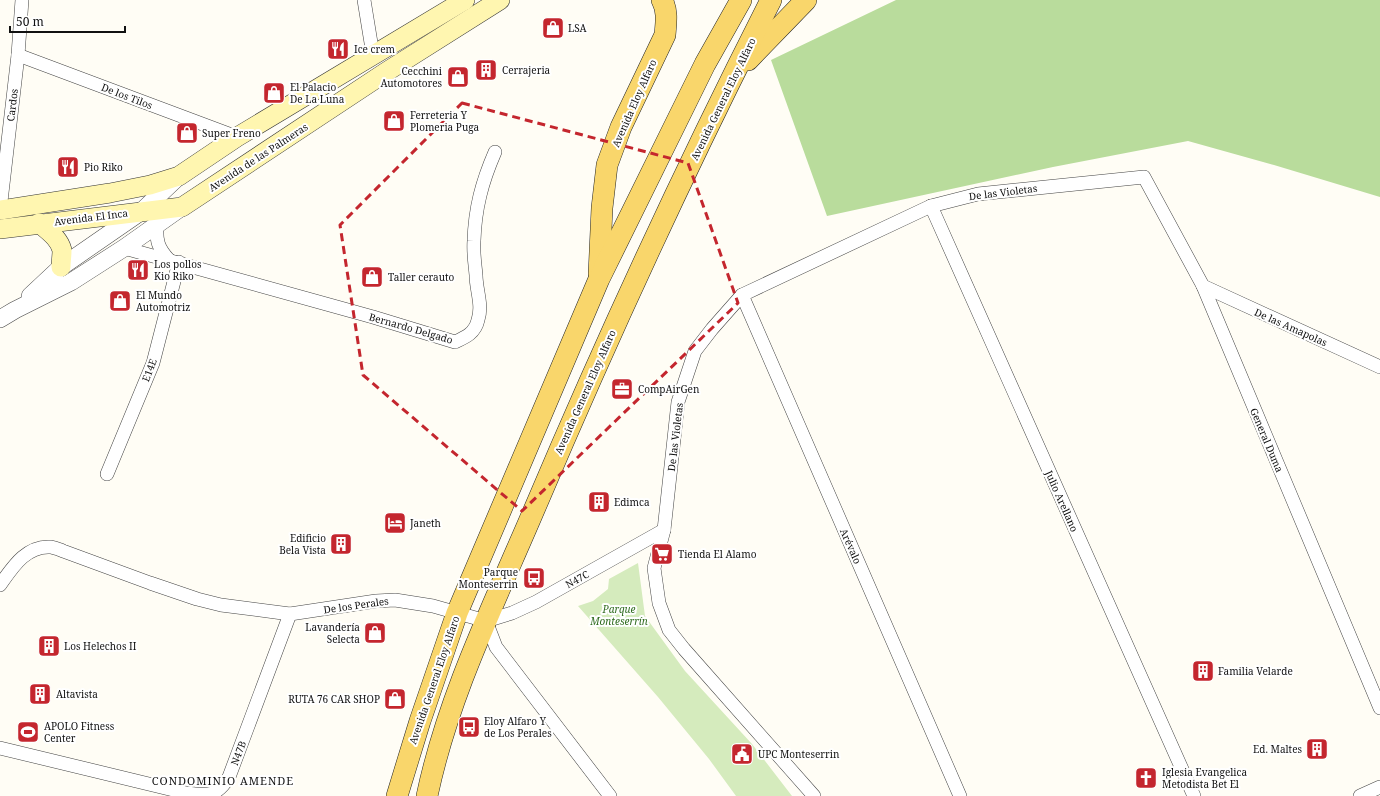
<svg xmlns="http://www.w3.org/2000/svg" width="1380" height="796" viewBox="0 0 1380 796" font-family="'Noto Serif',serif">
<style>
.green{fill:#d5ebbd}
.forest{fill:#b9dc9c}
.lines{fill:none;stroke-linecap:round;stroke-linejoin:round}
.minor-casing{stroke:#444;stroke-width:14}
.tertiary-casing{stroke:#444;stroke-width:18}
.secondary-casing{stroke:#333;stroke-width:20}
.primary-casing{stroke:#222;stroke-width:22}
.minor{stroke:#fff;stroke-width:13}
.tertiary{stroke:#fff;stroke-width:17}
.secondary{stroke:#fff6b0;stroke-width:19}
.primary{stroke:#f9d66b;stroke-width:21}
.marked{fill:none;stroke:#c4262e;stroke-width:3;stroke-dasharray:8 5;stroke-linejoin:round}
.labels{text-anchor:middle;stroke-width:4;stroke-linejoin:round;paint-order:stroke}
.poi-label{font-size:10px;fill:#111;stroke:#fff;text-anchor:start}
.street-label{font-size:10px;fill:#111;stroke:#fff}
.park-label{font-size:10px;font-style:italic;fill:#2f6b1f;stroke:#fff}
.neighbourhood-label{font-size:11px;letter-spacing:1px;fill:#111;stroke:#fff}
</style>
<rect width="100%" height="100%" fill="#fffdf5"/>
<polygon class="green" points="638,563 645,616 685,671 752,744 792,796 736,796 709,759 658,697 578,606 593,601 608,589 609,579"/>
<polygon class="forest" points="896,0 1380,0 1380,197 1274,165 1188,141 1053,167 827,216 771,60"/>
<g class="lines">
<g class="minor-casing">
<g id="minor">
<polyline points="364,0 373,55"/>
<polyline points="18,55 237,137"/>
<polyline points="931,206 1194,796"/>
<polyline points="0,210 18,55 22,0"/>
<path d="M157,225C156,241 158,248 169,260"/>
<path d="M124,248L373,317L455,342C466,337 475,333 478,320C483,305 476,290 476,275C475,264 473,252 474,241C475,208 482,182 495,152"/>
<polyline points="1203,286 1380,367"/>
<polyline points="742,295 960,796"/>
<polyline points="107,474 153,363 179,262"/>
<path d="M0,585C12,568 26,545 51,547C55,548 59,549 63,551L150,583L197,599L221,605L290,614L376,601L395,600L433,606L486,621"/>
<polyline points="486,621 496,647 610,796"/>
<polyline points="486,621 512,613 536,602 664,530"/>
<path d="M0,748L186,793C210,796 217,796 229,777L290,614"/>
<polyline points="814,796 684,649 669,630 659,603 654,568 664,530 678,402 695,351 712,329 742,295 931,206 978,194 1144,177 1203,286 1380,708"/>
<polyline points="1360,796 1380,787"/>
</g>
</g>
<g class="tertiary-casing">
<g id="tertiary">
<polyline points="30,296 61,267 142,211 179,176"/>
<polyline points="0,319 15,310 71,282 124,248 182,207"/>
</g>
</g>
<g class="secondary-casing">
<g id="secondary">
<polyline points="0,210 110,193 150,185 179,176 237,137 465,0"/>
<path d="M39,223C48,231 59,238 62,250C62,256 61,262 61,267"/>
<polyline points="0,229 182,207 386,72 500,0"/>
</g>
</g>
<g class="primary-casing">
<g id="primary">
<polyline points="748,60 806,0"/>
<path d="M599,274L602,208L607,165L621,127L665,35C666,23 668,11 662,0"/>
<polyline points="397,796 420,721 457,613 599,279 705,64 741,0"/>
<path d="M427,796C448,696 494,604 534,510C607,338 686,167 771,0"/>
</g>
</g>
<use href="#minor" class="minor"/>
<use href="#tertiary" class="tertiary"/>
<use href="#secondary" class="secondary"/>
<use href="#primary" class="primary"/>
</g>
<path class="marked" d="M462,103L688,163L738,303L522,511L363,375L340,225Z"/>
<defs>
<g id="shop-square" transform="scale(1.15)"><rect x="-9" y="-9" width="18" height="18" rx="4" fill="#c4262e" stroke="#fff"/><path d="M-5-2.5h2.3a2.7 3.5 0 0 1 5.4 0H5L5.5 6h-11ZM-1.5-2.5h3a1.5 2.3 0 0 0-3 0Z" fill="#fff"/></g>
<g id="restaurant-square" transform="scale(1.15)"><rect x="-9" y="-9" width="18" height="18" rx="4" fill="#c4262e" stroke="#fff"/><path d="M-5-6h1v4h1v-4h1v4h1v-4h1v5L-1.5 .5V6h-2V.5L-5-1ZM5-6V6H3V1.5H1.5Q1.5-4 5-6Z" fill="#fff"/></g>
<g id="building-square" transform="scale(1.15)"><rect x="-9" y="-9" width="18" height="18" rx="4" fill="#c4262e" stroke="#fff"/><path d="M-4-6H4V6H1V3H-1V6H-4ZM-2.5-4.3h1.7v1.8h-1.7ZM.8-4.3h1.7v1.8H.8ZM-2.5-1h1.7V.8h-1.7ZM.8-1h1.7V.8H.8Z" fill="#fff"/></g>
<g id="office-square" transform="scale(1.15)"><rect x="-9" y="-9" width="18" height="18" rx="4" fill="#c4262e" stroke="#fff"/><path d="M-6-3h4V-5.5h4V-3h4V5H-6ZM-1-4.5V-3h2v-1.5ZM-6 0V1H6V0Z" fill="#fff"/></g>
<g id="hotel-square" transform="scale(1.15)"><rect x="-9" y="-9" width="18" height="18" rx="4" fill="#c4262e" stroke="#fff"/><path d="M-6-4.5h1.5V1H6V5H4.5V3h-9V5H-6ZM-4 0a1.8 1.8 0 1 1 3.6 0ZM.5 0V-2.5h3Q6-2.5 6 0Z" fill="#fff"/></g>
<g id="supermarket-square" transform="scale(1.15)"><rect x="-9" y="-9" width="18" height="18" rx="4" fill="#c4262e" stroke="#fff"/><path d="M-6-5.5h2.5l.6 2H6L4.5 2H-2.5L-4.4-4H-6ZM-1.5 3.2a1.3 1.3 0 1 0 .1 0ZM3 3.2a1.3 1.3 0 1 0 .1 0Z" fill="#fff"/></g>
<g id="bus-square" transform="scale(1.15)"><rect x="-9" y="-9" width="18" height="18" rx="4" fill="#c4262e" stroke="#fff"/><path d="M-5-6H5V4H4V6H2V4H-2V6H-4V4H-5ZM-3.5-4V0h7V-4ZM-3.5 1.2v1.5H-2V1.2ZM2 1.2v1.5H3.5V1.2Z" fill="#fff"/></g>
<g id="stadium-square" transform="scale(1.15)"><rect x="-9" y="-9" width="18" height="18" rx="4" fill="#c4262e" stroke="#fff"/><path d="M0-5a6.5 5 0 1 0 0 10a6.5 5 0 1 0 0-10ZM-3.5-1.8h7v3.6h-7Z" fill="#fff"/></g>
<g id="civic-square" transform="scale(1.15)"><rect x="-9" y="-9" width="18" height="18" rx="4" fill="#c4262e" stroke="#fff"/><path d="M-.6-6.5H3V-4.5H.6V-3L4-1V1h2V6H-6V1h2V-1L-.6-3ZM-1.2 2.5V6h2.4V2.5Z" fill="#fff"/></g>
<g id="church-square" transform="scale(1.15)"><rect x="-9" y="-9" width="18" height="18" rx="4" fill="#c4262e" stroke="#fff"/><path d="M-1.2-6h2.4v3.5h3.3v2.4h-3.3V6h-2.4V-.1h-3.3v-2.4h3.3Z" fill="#fff"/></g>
</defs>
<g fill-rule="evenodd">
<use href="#shop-square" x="553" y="28"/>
<use href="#restaurant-square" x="338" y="49"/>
<use href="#building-square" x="486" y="70"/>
<use href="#shop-square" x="458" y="77"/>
<use href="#shop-square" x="274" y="93"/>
<use href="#shop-square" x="394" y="121"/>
<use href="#shop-square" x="187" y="133"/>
<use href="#restaurant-square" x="68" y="167"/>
<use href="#restaurant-square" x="138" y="270"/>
<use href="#shop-square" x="372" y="277"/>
<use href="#shop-square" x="120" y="301"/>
<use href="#office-square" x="622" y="389"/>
<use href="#building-square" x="599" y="502"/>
<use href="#hotel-square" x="395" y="523"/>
<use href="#building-square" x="341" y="544"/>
<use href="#supermarket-square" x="662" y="554"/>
<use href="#bus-square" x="534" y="578"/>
<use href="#shop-square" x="375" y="633"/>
<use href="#building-square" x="49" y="646"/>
<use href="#building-square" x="1203" y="671"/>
<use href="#building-square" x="40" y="694"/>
<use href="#shop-square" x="395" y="699"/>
<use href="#bus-square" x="469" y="727"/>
<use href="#stadium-square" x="28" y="732"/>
<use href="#building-square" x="1317" y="749"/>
<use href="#civic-square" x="742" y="754"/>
<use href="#church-square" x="1146" y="778"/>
</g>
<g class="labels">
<g class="poi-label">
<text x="568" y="32">LSA</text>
<text x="354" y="53">Ice crem</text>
<text x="502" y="74">Cerrajeria</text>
<text x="442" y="75" text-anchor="end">Cecchini<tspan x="442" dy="12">Automotores</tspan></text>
<text x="290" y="91">El Palacio<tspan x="290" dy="12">De La Luna</tspan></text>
<text x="410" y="119">Ferreteria Y<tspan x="410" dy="12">Plomeria Puga</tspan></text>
<text x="202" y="137">Super Freno</text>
<text x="84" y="171">Pio Riko</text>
<text x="154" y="268">Los pollos<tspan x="154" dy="12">Kio Riko</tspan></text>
<text x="388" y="281">Taller cerauto</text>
<text x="136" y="299">El Mundo<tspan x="136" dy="12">Automotriz</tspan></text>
<text x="638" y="393">CompAirGen</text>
<text x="614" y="506">Edimca</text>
<text x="410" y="527">Janeth</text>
<text x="326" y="542" text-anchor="end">Edificio<tspan x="326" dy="12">Bela Vista</tspan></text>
<text x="678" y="558">Tienda El Alamo</text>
<text x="518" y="576" text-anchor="end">Parque<tspan x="518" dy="12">Monteserrin</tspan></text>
<text x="360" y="631" text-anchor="end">Lavandería<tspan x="360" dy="12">Selecta</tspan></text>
<text x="64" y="650">Los Helechos II</text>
<text x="1218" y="675">Familia Velarde</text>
<text x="56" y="698">Altavista</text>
<text x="380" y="703" text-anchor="end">RUTA 76 CAR SHOP</text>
<text x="484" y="725">Eloy Alfaro Y<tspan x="484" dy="12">de Los Perales</tspan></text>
<text x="44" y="730">APOLO Fitness<tspan x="44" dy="12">Center</tspan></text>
<text x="1302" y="753" text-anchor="end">Ed. Maltes</text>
<text x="758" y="758">UPC Monteserrin</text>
<text x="1162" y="776">Iglesia Evangelica<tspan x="1162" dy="12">Metodista Bet El</tspan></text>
</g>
<g class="street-label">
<text transform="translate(127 96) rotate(21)" y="4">De los Tilos</text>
<text transform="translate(723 99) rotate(-64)" y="4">Avenida General Eloy Alfaro</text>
<text transform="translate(634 103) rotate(-66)" y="4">Avenida Eloy Alfaro</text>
<text transform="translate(12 105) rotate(-83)" y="4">Cardos</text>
<text transform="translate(258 157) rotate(-33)" y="4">Avenida de las Palmeras</text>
<text transform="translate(1003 192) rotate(-7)" y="4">De las Violetas</text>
<text transform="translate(91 217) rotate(-7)" y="4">Avenida El Inca</text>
<text transform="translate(1291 327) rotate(24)" y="4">De las Amapolas</text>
<text transform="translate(411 328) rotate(16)" y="4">Bernardo Delgado</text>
<text transform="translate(149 370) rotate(-69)" y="4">E14E</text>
<text transform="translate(585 392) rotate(-66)" y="4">Avenida General Eloy Alfaro</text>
<text transform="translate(675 437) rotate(-83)" y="4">De las Violetas</text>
<text transform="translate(1267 440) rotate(67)" y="4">General Duma</text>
<text transform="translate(1062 501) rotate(66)" y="4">Julio Arellano</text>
<text transform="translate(851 546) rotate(66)" y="4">Arévalo</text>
<text transform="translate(577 579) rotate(-29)" y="4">N47C</text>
<text transform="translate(356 605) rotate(-8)" y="4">De los Perales</text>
<text transform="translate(434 680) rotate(-71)" y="4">Avenida General Eloy Alfaro</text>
<text transform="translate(238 753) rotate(-69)" y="4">N47B</text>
</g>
<g class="park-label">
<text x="619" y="613">Parque<tspan x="619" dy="12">Monteserrín</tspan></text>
</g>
<g class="neighbourhood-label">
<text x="223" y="785">CONDOMINIO AMENDE</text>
</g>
</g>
<path d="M10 26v6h115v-6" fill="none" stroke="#111111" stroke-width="2"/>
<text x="16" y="26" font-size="12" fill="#111111" stroke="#ffffff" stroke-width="3" paint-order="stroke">50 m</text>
</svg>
